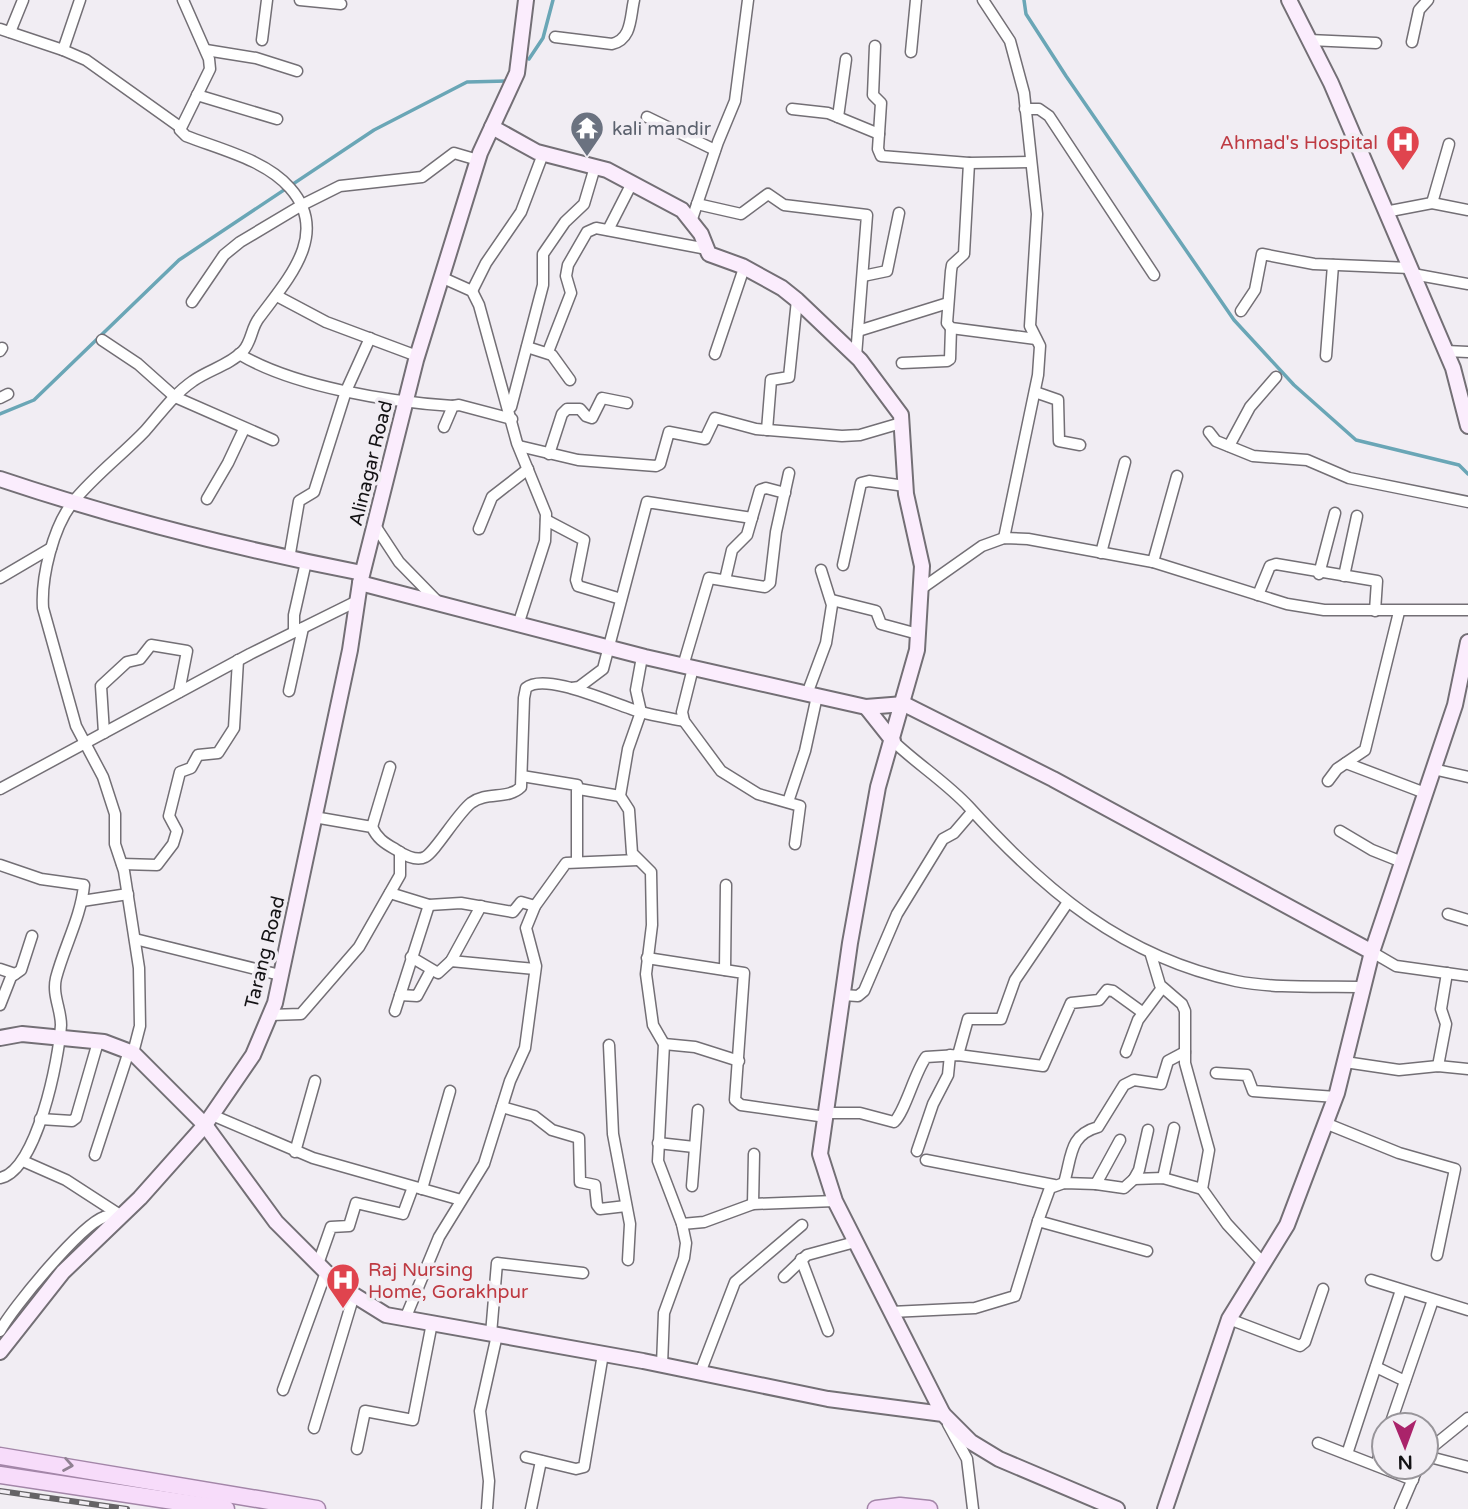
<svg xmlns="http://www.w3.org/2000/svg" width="1468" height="1509" viewBox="0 0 1468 1509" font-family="'Varela Round',sans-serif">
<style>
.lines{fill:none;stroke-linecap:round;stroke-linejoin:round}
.stream{stroke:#6aa6b6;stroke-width:3.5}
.street-casing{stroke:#736f75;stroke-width:13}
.secondary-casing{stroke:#736f75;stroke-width:18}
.primary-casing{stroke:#a386a8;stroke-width:19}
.street{stroke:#fff;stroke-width:10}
.secondary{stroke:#fbedfd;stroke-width:14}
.primary{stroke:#f7dcfa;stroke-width:16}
.rail-casing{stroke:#656366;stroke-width:6}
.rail{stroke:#f1edf3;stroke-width:3.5;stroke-dasharray:10;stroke-linecap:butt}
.oneway{stroke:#908192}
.labels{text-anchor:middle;stroke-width:7;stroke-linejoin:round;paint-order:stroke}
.worship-label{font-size:19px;fill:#5b616d;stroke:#f1edf3;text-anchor:start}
.health-label{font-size:19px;fill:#be3a42;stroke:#f1edf3;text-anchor:end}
.street-label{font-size:19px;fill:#131214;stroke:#f1edf3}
</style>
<rect width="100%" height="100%" fill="#f1edf3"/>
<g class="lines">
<g class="stream">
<polyline points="1024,0 1026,14 1066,76 1234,320 1294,385 1356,440 1459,465 1468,474"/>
<polyline points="529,59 543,38 553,0"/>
<polyline points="0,414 34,400 179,260 374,130 467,82 507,81"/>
</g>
<g class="street-casing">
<g id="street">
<polyline points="300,0 341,4"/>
<polyline points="983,0 1010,41 1024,93 1037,214 1030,326 1040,346 1038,375 1004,538"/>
<polyline points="0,29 63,50 80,0"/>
<polyline points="10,32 23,0"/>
<path d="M555,37L612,44C632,39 630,18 634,0"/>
<polyline points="262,40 267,0"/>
<polyline points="1309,40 1376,43"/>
<polyline points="1412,42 1419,10 1428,0"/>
<polyline points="875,46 873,95 881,103 878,149 881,156 969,163 1030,162"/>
<polyline points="63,50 86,60 180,127"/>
<polyline points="206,50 256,58 297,71"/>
<polyline points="911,52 916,0"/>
<polyline points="197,95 277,119"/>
<polyline points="792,109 828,113 879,134"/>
<polyline points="1025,109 1039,109 1049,116 1154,275"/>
<polyline points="647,117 715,150"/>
<polyline points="838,117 846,59"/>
<polyline points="969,163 964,254 952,265 951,271 947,323 951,328 1036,339"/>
<polyline points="1432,203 1449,144"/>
<polyline points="697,204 741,214 768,194 784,205 867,215 856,356"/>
<polyline points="1385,212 1432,203 1468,210"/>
<polyline points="691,222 718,142 735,101 748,0"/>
<polyline points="608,230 632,183"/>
<polyline points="1413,274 1468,284"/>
<polyline points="863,276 887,271 899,213"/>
<polyline points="443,278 472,291 479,305 517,443 546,514 545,541 518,625"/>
<polyline points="472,291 486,263 521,212 543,154"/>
<polyline points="277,296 326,322 417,356"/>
<polyline points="192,302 224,255 240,242 302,205 340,186 422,177 454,153 478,160"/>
<polyline points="1241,311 1255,290 1262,254 1314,264 1410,268"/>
<polyline points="858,331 948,303"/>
<polyline points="102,340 138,364 175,397 273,440"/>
<polyline points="527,347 552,355 570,380"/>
<polyline points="0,351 2,348"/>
<polyline points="1446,351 1468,352"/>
<polyline points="548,352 571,293 566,276 568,265 587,232 596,228 707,249"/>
<path d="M239,354C294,387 390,402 453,406"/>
<polyline points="715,354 744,268"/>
<polyline points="1326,356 1333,265"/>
<polyline points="902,363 947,361 950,359 951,328"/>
<polyline points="1035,392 1058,400 1059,441 1080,445"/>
<polyline points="0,398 8,394"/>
<polyline points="511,407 543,285 543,254 565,222 584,204 595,167"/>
<polyline points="444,427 453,406 459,405 512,419"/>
<polyline points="767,430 771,380 789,377 797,300"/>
<polyline points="1209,432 1216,441 1253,456 1307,460 1349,478 1468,502"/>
<polyline points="519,446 578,460 656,466 660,464 669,432 705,439 715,418 756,429 842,436 860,435 901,423"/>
<polyline points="1229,446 1250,407 1276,377"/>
<polyline points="549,454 562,414 567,409 580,409 586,416 592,418 602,398 627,403"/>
<polyline points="207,499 228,463 244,429"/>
<polyline points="546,520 584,540 576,580 578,586 621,599"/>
<polyline points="374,524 399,562 438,602"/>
<polyline points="479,529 492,497 528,469"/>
<polyline points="1101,553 1125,462"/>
<polyline points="289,559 299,501 314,492 346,391 370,338"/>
<polyline points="1153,562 1177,476"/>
<polyline points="843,565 861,483 869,481 905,486"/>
<polyline points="1319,574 1335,513"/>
<polyline points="1344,576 1357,516"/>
<polyline points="0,578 51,548"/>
<polyline points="725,580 732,550 747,535 760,490 766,488 785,493"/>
<polyline points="921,589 982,546 1004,538 1028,539 1153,562 1287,604 1324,610 1468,610"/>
<polyline points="1258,595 1270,566 1276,564 1377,581 1375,611"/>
<polyline points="832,600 876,611 881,624 918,634"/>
<polyline points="294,632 294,615 306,562"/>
<polyline points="642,657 636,690 641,712 628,749 620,796 629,810 632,853 651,872 652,925 646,974 653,1025 664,1044 658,1161 682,1224 686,1243 684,1258 664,1313 662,1365"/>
<polyline points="683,666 709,578 765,587 770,583 776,532 789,473"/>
<polyline points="693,668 682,712 684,721 721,771 758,794 800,806 795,844"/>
<polyline points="572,688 579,687 603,669 647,502 752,518"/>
<polyline points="289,691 303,628"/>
<polyline points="807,694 826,643 832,605 821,570"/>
<polyline points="104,733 101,686 127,662 140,659 151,645 187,651 179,692"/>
<path d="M893,741C917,764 947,783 969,807C1045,891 1123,957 1236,981C1276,989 1323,986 1364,987"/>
<polyline points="1346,763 1425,793"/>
<polyline points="1433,769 1468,777"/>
<polyline points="522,776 577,785 577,861"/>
<polyline points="1328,781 1337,769 1365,750 1399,612"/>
<polyline points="0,789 250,654 355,602"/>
<polyline points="579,789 620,796"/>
<polyline points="788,802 805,751 817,696"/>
<path d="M314,817L372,827C377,838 384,843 395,849C402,854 416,862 425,857C435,852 457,814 471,803C487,791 508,800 521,787L524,698L526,688C546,671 617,706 641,712C655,716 670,718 684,721"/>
<polyline points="372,827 390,767"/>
<polyline points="1340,831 1372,850 1402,862"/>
<polyline points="122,864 157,865 173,844 177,831 169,816 180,772 191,768 198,755 218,753 234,728 238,660"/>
<path d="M0,865L41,879L84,885C81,917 64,947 56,978C52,995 61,1009 61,1025C59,1058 37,1171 0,1178"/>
<polyline points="390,893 429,905 461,903 513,912 521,902 535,906"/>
<polyline points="82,901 128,894"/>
<polyline points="1448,914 1468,920"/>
<polyline points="135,939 280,975"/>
<polyline points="1372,952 1396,966 1468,976"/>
<polyline points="1151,955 1160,985 1182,1004 1185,1011 1185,1063 1209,1150 1202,1189 1227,1224 1264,1264"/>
<polyline points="411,957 438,973 451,961 535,969"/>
<polyline points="647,958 744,973 735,1100 741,1105 826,1117"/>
<polyline points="451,961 481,906"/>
<polyline points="0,969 15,974"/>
<polyline points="725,970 726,885"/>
<polyline points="400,995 417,996 431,970"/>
<polyline points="843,995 858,996 864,991 897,914 943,839 954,833 972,812"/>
<polyline points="0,1005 11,977 21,970 32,936"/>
<polyline points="395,1011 429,905"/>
<polyline points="270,1015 301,1014 359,947 400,875 400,852"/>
<polyline points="664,1044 695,1047 739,1061"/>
<polyline points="609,1045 613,1134 630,1224 628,1260"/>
<polyline points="1126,1052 1138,1020 1162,988"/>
<path d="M133,1053L140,1026L139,968L124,871L115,844V814L103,777L76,726L43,608C41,577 53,527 73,502C94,476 122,455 145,431C160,414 174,394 193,381C208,370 230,365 243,351C252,341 251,328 259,318C287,280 331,234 290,188C266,160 219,149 186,136L180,130L210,69L209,59L183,0"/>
<polyline points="958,1055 968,1019 1001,1019 1015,980 1068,902"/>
<polyline points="1345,1062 1399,1070 1438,1066 1468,1069"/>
<polyline points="1438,1066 1446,1024 1441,1009 1447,973"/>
<polyline points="1216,1073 1247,1075 1253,1091 1336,1097"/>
<polyline points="502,1107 534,1116 552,1130 579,1138 580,1182 595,1185 597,1205 600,1209 626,1206"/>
<path d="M826,1113H860L894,1122C905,1112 914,1074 926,1057L958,1055L1043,1066L1071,1003L1099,1000L1107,990L1113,991L1142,1012"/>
<polyline points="212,1115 313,1158 461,1200"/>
<polyline points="40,1119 72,1121 76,1118 98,1042"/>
<polyline points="1325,1123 1399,1153 1455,1169 1437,1255"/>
<polyline points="1148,1130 1139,1170 1134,1179 1163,1178 1202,1189"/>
<polyline points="658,1143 694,1147"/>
<polyline points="917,1151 933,1104 948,1075 950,1055"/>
<polyline points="295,1152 315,1081"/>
<polyline points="95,1155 129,1051"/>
<polyline points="926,1160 1054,1185"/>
<polyline points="23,1161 66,1180 120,1215"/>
<polyline points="1163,1178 1174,1128"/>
<path d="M1064,1183C1072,1156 1069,1135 1098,1127L1124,1085L1134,1080L1161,1084L1168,1061L1185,1052"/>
<polyline points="1096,1184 1124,1188 1134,1179"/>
<polyline points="692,1186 698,1110"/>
<polyline points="422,1189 450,1091"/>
<polyline points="753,1204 754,1154"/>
<polyline points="1038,1221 1050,1188 1064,1183 1096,1184 1120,1140"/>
<polyline points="682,1224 704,1222 753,1204 835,1201"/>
<polyline points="801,1259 828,1331"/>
<polyline points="318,1264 331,1227 349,1226 356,1203 403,1214 413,1187"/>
<polyline points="784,1277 807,1255 855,1242"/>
<polyline points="1371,1280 1468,1310"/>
<polyline points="891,1312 975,1308 1015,1296 1038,1221 1147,1251"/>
<polyline points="405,1319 439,1237 484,1164 510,1081 525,1048 536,966 526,928 535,906 566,863 638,860"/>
<polyline points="1229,1319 1300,1346 1305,1342 1323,1289"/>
<path d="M0,1331C12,1308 81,1225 104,1217C108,1215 116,1216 121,1216"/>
<polyline points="491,1334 497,1263 583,1273"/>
<polyline points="1376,1367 1405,1381"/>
<polyline points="700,1373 735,1282 802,1225"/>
<polyline points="283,1390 326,1272"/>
<polyline points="948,1424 967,1459 973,1509"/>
<polyline points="1390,1425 1433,1300"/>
<polyline points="314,1428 354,1295"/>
<polyline points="1318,1443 1413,1480"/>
<polyline points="357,1449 365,1411 413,1420 432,1323"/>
<polyline points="1426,1452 1468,1418"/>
<polyline points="1347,1454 1401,1290"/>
<polyline points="1426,1456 1468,1467"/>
<polyline points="526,1457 576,1469 584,1467 603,1354"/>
<polyline points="1376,1465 1384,1442"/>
<polyline points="487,1509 489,1481 480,1411 497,1335"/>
<polyline points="531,1509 541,1461"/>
<polyline points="1400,1509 1418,1467"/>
</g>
</g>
<g class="secondary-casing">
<g id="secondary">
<polyline points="1289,0 1331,83 1453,368 1468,426"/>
<polyline points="492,127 537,152 607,170 682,210 701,234 709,254 742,266 782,288 797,300 860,360 901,415 906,494 922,566 917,650 878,787 850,943 820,1154 835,1201 943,1414"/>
<path d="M0,479C119,519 239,549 362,573"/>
<polyline points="360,583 645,657 817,696 866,707 904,704 1053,779 1372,952"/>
<polyline points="866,707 893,741"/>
<polyline points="0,1038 22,1034 104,1042 133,1053 205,1125 276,1222 341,1287 386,1315 643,1361 828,1399 943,1414 971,1442 999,1459 1117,1509"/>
<polyline points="0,1352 63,1272 140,1198 205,1125 253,1055 275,1003 350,650 360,583 416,360 480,153 517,73 526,0"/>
<polyline points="1165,1509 1229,1319 1287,1225 1337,1093 1372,952 1455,705 1468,642"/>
</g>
</g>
<g class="primary-casing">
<g id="primary">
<polyline points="0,1456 317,1509"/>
<polyline points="0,1475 226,1509"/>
<polyline points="876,1509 900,1506 929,1509"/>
</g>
</g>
<use href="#street" class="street"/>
<use href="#secondary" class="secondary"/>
<use href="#primary" class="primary"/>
<g class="rail-casing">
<polyline id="rail" points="0,1491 127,1509"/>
</g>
<use href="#rail" class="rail"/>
</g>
<defs><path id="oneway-chevron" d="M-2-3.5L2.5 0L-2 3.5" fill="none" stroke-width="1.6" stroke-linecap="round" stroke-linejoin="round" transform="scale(1.75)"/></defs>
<use class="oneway" href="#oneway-chevron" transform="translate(68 1465) rotate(10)"/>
<defs>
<g id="temple-pin" transform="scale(1.75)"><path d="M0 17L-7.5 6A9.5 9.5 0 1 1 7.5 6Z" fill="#6b7280" stroke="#f1edf3"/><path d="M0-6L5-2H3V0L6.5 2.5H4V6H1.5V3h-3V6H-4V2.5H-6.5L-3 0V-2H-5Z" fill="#fff"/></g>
<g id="hospital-pin" transform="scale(1.75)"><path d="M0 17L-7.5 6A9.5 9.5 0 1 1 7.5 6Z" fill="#e0444e" stroke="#f1edf3"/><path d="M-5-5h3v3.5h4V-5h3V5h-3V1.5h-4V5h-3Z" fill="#fff"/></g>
</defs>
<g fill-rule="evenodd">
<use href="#temple-pin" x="587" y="128"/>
<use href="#hospital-pin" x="1403" y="142"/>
<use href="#hospital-pin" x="343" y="1280"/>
</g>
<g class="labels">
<g class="worship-label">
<text x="612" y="135">kali mandir</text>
</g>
<g class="health-label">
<text x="1378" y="149">Ahmad's Hospital</text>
<text x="368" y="1276" text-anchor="start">Raj Nursing<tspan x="368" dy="22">Home, Gorakhpur</tspan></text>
</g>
<g class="street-label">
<text transform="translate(370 463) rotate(-76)" y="7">Alinagar Road</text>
<text transform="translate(264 952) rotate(-76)" y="7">Tarang Road</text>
</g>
</g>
<g transform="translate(1405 1446) rotate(179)"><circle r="33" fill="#f1edf3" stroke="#98959a" stroke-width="2"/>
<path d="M0-5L12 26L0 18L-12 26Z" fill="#aa236a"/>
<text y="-10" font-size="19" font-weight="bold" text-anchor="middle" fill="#131214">N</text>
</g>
</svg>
